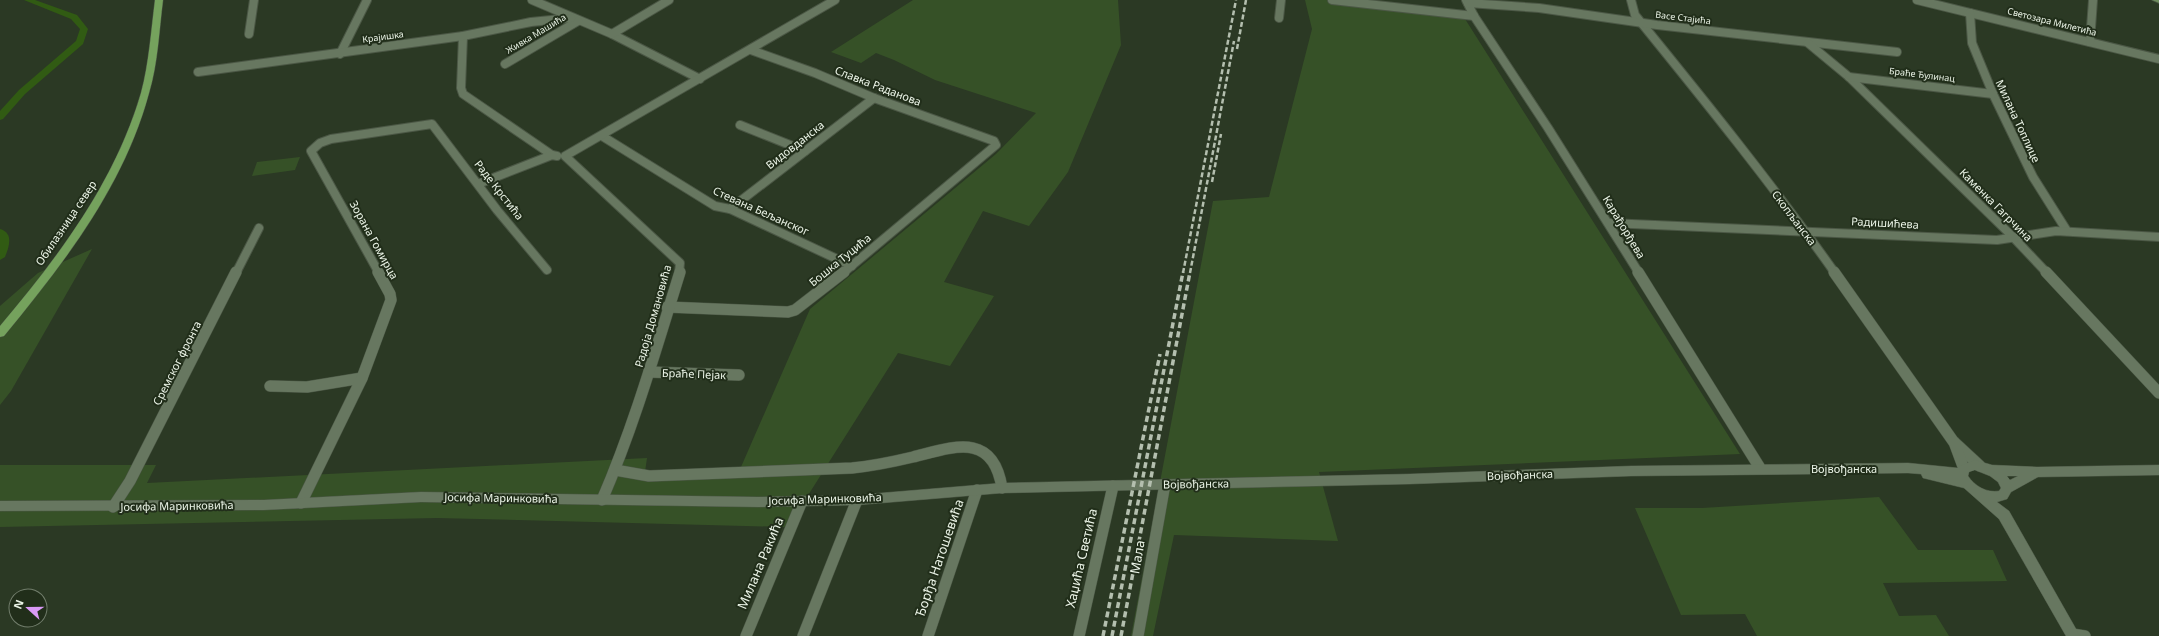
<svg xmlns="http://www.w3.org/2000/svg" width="2159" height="636" viewBox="0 0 2159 636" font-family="'Noto Sans',sans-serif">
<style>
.green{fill:#365127}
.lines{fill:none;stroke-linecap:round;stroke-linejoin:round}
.canal{fill:#315b13;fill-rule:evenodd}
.minor-far1-casing{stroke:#4b5745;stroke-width:10}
.minor-casing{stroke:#4b5745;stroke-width:12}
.tertiary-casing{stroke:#4b5745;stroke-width:1}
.secondary-casing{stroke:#4b5745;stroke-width:1}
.primary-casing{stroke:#4b5745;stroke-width:1}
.minor-far1{stroke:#677760;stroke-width:8}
.minor{stroke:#677760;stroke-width:11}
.tertiary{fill:#677760;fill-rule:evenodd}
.secondary{fill:#6e8c5e;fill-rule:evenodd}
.primary{fill:#75a25d;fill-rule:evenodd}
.rail-far1{stroke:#b4bfaf;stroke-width:2.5;stroke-dasharray:5 2.5;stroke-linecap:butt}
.rail{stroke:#b4bfaf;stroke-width:3.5;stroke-dasharray:6 3.5;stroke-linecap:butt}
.labels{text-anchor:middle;stroke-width:4;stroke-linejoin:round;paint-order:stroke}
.far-street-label{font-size:9px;fill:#ecf5e8;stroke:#212e1a}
.street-label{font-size:11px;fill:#ecf5e8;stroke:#212e1a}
.near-street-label{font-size:13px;fill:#ecf5e8;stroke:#212e1a}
</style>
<rect width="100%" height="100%" fill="#2b3924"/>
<g class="green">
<polygon points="913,0 1118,0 1121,45 1068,172 1029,226 983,211 944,282 994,296 950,366 898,353 788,527 437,518 0,527 0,465 156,465 147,483 647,458 645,472 741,467 810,309 996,154 1036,113 935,80 894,60 876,53 861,63 831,52"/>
<polygon points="1305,0 1355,0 1460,11 1740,454 1319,472 1338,541 1174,535 1153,636 1131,636 1213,201 1269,197 1312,29"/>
<polygon points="300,157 295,170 252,176 257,162"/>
<polygon points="92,249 11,391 0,405 0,306 38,273"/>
<polygon points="1879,497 1918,550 1993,550 2007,581 1883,583 1899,616 1936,615 1949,636 1757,636 1745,614 1681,615 1635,508 1702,508"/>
</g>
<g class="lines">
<g class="canal">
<polygon points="24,0 35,0 77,15 88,29 83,44 25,94 3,119 0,120 0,111 19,90 76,41 80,29 71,19"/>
<path d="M0,229C14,233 9,247 5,257L0,260Z"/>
</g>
<g class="minor-far1-casing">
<g id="minor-far1">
<polyline points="532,0 612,34 700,79"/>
<polyline points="1332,0 1474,16"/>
<polyline points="1466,0 1474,16 1548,128 1639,273"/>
<path d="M1631,0L1635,15C1704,100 1772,184 1835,273"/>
<polyline points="1917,0 2159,59"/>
<polyline points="1468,3 1539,8 1657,25 1897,52"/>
<polyline points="1970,13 1972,43 1993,94 2033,177 2067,231"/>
<polyline points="1279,18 1281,0"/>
<polyline points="249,34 254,0"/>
<polyline points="612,34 669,0"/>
<polyline points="463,36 461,88 463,94 552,155"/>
<polyline points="2090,42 2093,0"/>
<polyline points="1808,43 1849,77 2013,237 2047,273"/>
<polyline points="751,50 815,73 874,98 994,141 996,145 843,273"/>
<polyline points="340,54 367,0"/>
<polyline points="505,64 578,21"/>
<polyline points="198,72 463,36 531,22 571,18"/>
<polyline points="1849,77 1993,94"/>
<polyline points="740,125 805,151"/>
<polyline points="602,136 715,206 730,209 852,266"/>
<polyline points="478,184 552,155 557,156"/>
<polyline points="730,209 874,98"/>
<polyline points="1609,223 1997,240 2056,231 2159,237"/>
<polyline points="236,273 259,228"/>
<polyline points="379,273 311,151 320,143 331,139 432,124 497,210 547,270"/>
<polyline points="679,273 680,263 565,156 835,0"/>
</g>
</g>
<g class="minor-casing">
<g id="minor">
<polyline points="1638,272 1760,468"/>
<polyline points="1834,272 1953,441 1980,466"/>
<polyline points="2046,272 2159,393"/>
<polyline points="667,307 788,312 795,310 844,272"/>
<polyline points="649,372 739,375"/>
<polyline points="270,386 307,387 362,378"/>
<polyline points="1954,442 1964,469"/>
<path d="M615,470L649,476L852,468C873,466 892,462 913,457C953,447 993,431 1002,488"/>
<path d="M602,500C634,426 656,349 680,272"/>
<polyline points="301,503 362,378 391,300 390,294 378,272"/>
<polyline points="113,507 130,481 236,272"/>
<polyline points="2072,634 2085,636"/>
<polyline points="746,636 802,501"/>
<polyline points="803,636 857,500"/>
<polyline points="928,636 977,490"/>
<polyline points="1079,636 1113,486"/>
<polyline points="1138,636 1165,484"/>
</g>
</g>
<g class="tertiary-casing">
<path id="tertiary" d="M1975,460L1992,465L2037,467L2159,465V475L2038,477L2011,492L2007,499L1997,502L2009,511L2080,636H2066L1999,519L1964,488L1923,478L1921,474L1908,473L1631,476L1410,484L1002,493L857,505L758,507L421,502L264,510L0,511V501L264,500L421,492L758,497L857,495L1002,483L1410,474L1631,466L1908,463L1958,468L1960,466ZM1975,470L1990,476L1998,482L2001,488L1999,491C1986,493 1975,486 1968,476L1969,472ZM2007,476H2018L2010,480Z"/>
</g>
<g class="secondary-casing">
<polygon id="secondary" points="2152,0 2159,0 2159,3"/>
</g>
<g class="primary-casing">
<path id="primary" d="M155,0H163C159,31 158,63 149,93C124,186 64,263 4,336L0,337V326C59,256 115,182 141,93C149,63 151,31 155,0Z"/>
</g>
<use href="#minor-far1" class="minor-far1"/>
<use href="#minor" class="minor"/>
<use href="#tertiary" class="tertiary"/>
<use href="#secondary" class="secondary"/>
<use href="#primary" class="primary"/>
<g class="rail-far1">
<polyline points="1237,49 1246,0"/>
<polyline points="1212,182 1221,134"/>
<polyline points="1183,273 1236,0"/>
<polyline points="1190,273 1234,41"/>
</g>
<g class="rail">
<polyline points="1103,636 1160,354"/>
<polyline points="1112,636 1183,272"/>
<polyline points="1121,636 1190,272"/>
</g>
</g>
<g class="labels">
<g class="far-street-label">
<text transform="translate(1683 18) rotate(7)" y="3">Васе Стајића</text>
<text transform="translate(2052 22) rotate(14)" y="3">Светозара Милетића</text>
<text transform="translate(536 34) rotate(-31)" y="3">Живка Машића</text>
<text transform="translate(383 37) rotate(-8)" y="3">Крајишка</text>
<text transform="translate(1922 75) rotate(7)" y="3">Браће Ђулинац</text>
</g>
<g class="street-label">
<text transform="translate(878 86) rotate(21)" y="4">Славка Раданова</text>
<text transform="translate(2018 121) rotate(65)" y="4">Милана Топлице</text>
<text transform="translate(795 145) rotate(-38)" y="4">Видовданска</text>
<text transform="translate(499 190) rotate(52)" y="4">Раде Крстића</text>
<text transform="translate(1996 205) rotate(45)" y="4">Каменка Гагрчина</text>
<text transform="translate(761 211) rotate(24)" y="4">Стевана Бељанског</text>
<text transform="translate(1794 218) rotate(53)" y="4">Скопљанска</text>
<text transform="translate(66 223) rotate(-56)" y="4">Обилазница север</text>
<text transform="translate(1885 223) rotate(3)" y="4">Радишићева</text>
<text transform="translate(1624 227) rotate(59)" y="4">Карађорђева</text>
<text transform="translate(374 240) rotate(61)" y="4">Зорана Гомирца</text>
<text transform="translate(840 260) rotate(-39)" y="4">Бошка Туцића</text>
<text transform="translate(653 316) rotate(-74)" y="4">Радоја Домановића</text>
<text transform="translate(177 363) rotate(-63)" y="4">Сремског фронта</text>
<text transform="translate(694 374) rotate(2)" y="4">Браће Пејак</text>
<text x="1844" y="473">Војвођанска</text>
<text transform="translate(1520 475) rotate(-2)" y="4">Војвођанска</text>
<text transform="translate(1196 484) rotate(-1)" y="4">Војвођанска</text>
<text transform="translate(501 498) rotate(1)" y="4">Јосифа Маринковића</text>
<text transform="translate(825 499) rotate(-2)" y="4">Јосифа Маринковића</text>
<text transform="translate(177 506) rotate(-1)" y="4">Јосифа Маринковића</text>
</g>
<g class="near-street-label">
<text transform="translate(1137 557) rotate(-80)" y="5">Мала</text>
<text transform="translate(939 558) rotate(-71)" y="5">Ђорђа Натошевића</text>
<text transform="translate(1081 558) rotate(-77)" y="5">Хаџића Светића</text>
<text transform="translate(760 563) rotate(-67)" y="5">Милана Ракића</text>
</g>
</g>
<g transform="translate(28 608) rotate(291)"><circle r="19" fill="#212e1a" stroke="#727e6c"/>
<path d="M0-3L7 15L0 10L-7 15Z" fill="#da9af6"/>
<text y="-6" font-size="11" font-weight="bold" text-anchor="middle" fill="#ecf5e8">N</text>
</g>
</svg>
